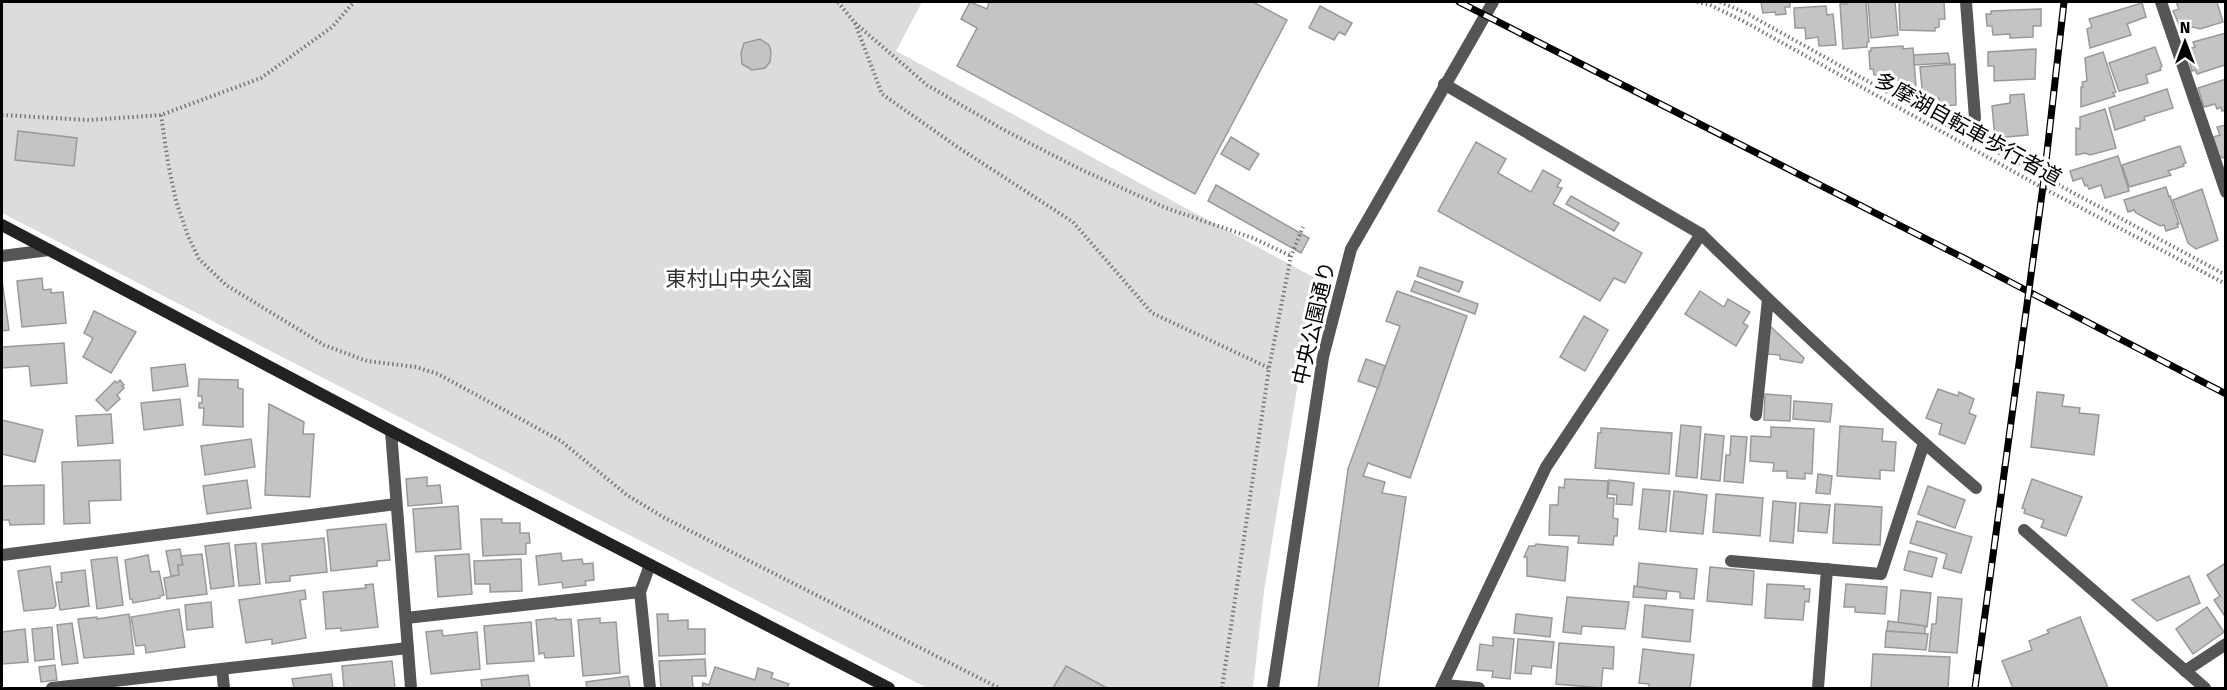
<svg xmlns="http://www.w3.org/2000/svg" width="2227" height="690" viewBox="0 0 2227 690" font-family="'Fira Sans','Noto Sans JP',sans-serif">
<style>
.green{fill:#dcdcdc}
.building{fill:#c4c4c4;stroke:#999;stroke-width:1.5}
.lines{fill:none;stroke-linecap:round;stroke-linejoin:round}
.path{stroke:#777;stroke-width:4;stroke-dasharray:1.5 3;stroke-linecap:butt}
.lane{stroke:#555;stroke-width:12}
.street{stroke:#555;stroke-width:12}
.secondary{stroke:#222;stroke-width:12}
.rail-casing{stroke:#000;stroke-width:7}
.rail{stroke:#fff;stroke-width:4.5;stroke-dasharray:14;stroke-linecap:butt}
.labels{text-anchor:middle;stroke-width:6;stroke-linejoin:round;paint-order:stroke}
.street-label{font-size:21px;fill:#000;stroke:#fff}
.park-label{font-size:21px;fill:#333;stroke:#fff}
</style>
<rect width="100%" height="100%" fill="#fff"/>
<polygon class="green" points="2,2 922,2 896,51 1315,278 1264,591 1253,688 927,688 2,213"/>
<g class="building">
<polygon points="970,2 987,9 989,2 1253,2 1287,20 1195,194 957,66 977,28 961,19"/>
<polygon points="1761,2 1790,2 1790,7 1785,7 1786,14 1776,15 1775,12 1763,13"/>
<polygon points="1847,2 1866,2 1869,42 1867,42 1867,47 1843,49 1840,4 1847,4"/>
<polygon points="1868,2 1895,2 1898,35 1871,38"/>
<polygon points="1899,2 1944,2 1945,19 1939,19 1939,27 1935,28 1935,31 1900,30"/>
<polygon points="2176,2 2217,2 2223,22 2200,29 2193,27 2182,31 2173,11 2179,9"/>
<polygon points="2142,3 2146,17 2127,24 2131,35 2090,48 2087,29 2092,27 2089,19"/>
<polygon points="1320,6 1352,23 1345,35 1339,32 1334,40 1309,28"/>
<polygon points="1826,6 1827,15 1833,14 1836,45 1819,46 1818,37 1806,39 1805,28 1795,28 1794,8"/>
<polygon points="2041,9 2041,26 2033,26 2033,37 2010,38 2010,34 1993,35 1992,26 1987,26 1986,14 1991,14 1991,11"/>
<polygon points="2226,33 2225,65 2197,74 2195,70 2192,71 2186,50 2195,47 2193,42"/>
<polygon points="760,39 769,45 771,52 770,62 765,68 752,70 742,64 741,53 744,43"/>
<polygon points="1903,46 1903,49 1913,48 1916,87 1901,88 1901,80 1886,81 1886,74 1874,75 1873,69 1870,69 1869,51 1871,51 1871,48"/>
<polygon points="2155,47 2162,66 2160,68 2161,70 2146,75 2148,83 2119,91 2109,63"/>
<polygon points="2036,49 2035,79 1994,81 1994,66 1988,66 1988,52"/>
<polygon points="2103,52 2116,92 2113,93 2115,96 2081,107 2081,87 2083,87 2082,82 2087,81 2085,58"/>
<polygon points="1948,53 1950,63 1914,65 1914,55"/>
<polygon points="1955,64 1956,105 1940,106 1939,98 1923,99 1920,67"/>
<polygon points="2226,79 2226,110 2222,111 2221,107 2217,109 2215,104 2204,107 2198,88"/>
<polygon points="2167,89 2173,108 2144,117 2145,120 2115,130 2109,108"/>
<polygon points="2024,94 2028,135 1995,138 1992,106 2010,103 2010,95"/>
<polygon points="2105,109 2116,148 2090,155 2085,153 2076,155 2076,128 2080,129 2080,117"/>
<polygon points="2226,125 2226,157 2222,158 2219,155 2213,137 2220,135 2217,127"/>
<polygon points="18,131 77,138 74,166 15,160"/>
<polygon points="1231,137 1259,154 1249,170 1221,154"/>
<polygon points="1476,142 1506,159 1498,173 1531,192 1543,170 1561,180 1557,187 1562,188 1553,204 1642,253 1625,283 1614,278 1600,301 1438,211"/>
<polygon points="2180,146 2186,163 2183,164 2184,166 2168,171 2171,175 2129,187 2122,165"/>
<polygon points="2118,156 2129,191 2105,198 2101,185 2089,189 2087,185 2085,186 2082,178 2073,181 2070,171"/>
<polygon points="1216,185 1309,238 1301,253 1208,201"/>
<polygon points="2166,187 2169,197 2170,196 2179,224 2177,224 2178,227 2166,231 2164,225 2160,226 2136,213 2134,210 2128,212 2124,200"/>
<polygon points="2202,189 2218,240 2196,249 2188,243 2173,200"/>
<polygon points="1571,196 1619,223 1614,231 1566,204"/>
<polygon points="1420,267 1463,282 1459,292 1417,276"/>
<polygon points="42,278 43,290 51,289 51,293 63,292 66,323 22,327 17,281"/>
<polygon points="2,280 9,330 2,331"/>
<polygon points="1415,281 1478,304 1475,314 1411,291"/>
<polygon points="1397,291 1467,316 1410,478 1368,463 1363,476 1385,482 1382,493 1406,497 1378,688 1318,688 1348,469 1400,326 1386,321"/>
<polygon points="1700,291 1724,307 1728,299 1750,312 1743,323 1748,326 1736,346 1685,314"/>
<polygon points="94,311 136,332 111,373 83,357 93,338 84,333"/>
<polygon points="1584,316 1608,330 1585,371 1560,357"/>
<polygon points="1770,326 1804,358 1802,363 1780,359 1780,355 1768,354"/>
<polygon points="64,343 67,383 31,386 29,366 2,368 2,347"/>
<polygon points="1366,359 1385,366 1378,388 1358,381"/>
<polygon points="185,364 188,386 153,391 151,368"/>
<polygon points="199,379 238,380 238,388 243,389 243,427 203,425 204,408 199,408 199,403 202,403 202,396 198,396"/>
<polygon points="120,380 124,385 122,386 124,388 117,395 120,399 107,411 96,400 115,381 117,383"/>
<polygon points="1938,389 1958,396 1959,392 1974,399 1969,413 1976,416 1965,444 1939,434 1942,424 1926,418"/>
<polygon points="2037,392 2064,395 2062,406 2080,408 2079,413 2099,415 2094,455 2031,447"/>
<polygon points="1765,394 1791,396 1790,421 1764,420"/>
<polygon points="180,399 183,425 144,430 141,403"/>
<polygon points="1794,401 1832,404 1830,422 1793,419"/>
<polygon points="269,404 304,422 303,434 314,434 310,497 265,495"/>
<polygon points="111,414 113,443 78,446 76,416"/>
<polygon points="2,420 43,430 35,462 2,454"/>
<polygon points="1681,425 1701,427 1697,478 1676,476"/>
<polygon points="1840,426 1883,429 1882,441 1896,442 1894,471 1880,470 1880,479 1837,476"/>
<polygon points="1771,427 1814,429 1812,474 1805,473 1805,479 1787,478 1787,471 1773,471 1774,463 1750,461 1751,436 1771,437"/>
<polygon points="1601,428 1672,433 1669,474 1595,468 1598,433 1601,433"/>
<polygon points="1705,434 1724,436 1720,481 1701,479"/>
<polygon points="1731,436 1747,437 1743,483 1724,481 1726,455 1730,455"/>
<polygon points="251,439 255,467 205,475 201,446"/>
<polygon points="120,460 121,500 89,501 90,523 64,524 62,462"/>
<polygon points="1818,474 1832,476 1830,494 1816,493"/>
<polygon points="427,477 427,486 440,485 442,503 408,506 406,479"/>
<polygon points="1565,479 1608,481 1607,498 1614,498 1613,518 1618,519 1617,536 1614,536 1613,545 1578,543 1579,536 1549,535 1550,505 1558,505 1559,487 1564,488"/>
<polygon points="2032,479 2082,497 2066,536 2041,527 2044,520 2024,513 2025,509 2022,508"/>
<polygon points="247,480 251,508 207,514 203,486"/>
<polygon points="1609,480 1634,483 1632,505 1616,504 1617,495 1608,494"/>
<polygon points="44,485 44,524 10,525 9,520 2,520 2,486"/>
<polygon points="1928,486 1965,500 1955,528 1918,514"/>
<polygon points="1643,489 1670,491 1666,532 1639,529"/>
<polygon points="1674,491 1707,495 1703,534 1670,531"/>
<polygon points="1716,494 1763,498 1760,536 1713,532"/>
<polygon points="1773,501 1796,503 1793,543 1770,541"/>
<polygon points="1800,503 1830,505 1827,533 1798,531"/>
<polygon points="1835,504 1882,507 1880,545 1833,543"/>
<polygon points="458,506 461,549 416,552 413,509"/>
<polygon points="481,519 502,519 502,523 520,523 520,533 529,533 530,543 526,543 526,554 483,556"/>
<polygon points="1917,521 1972,537 1961,573 1943,568 1947,554 1910,543"/>
<polygon points="386,524 390,560 377,561 377,566 331,571 327,530"/>
<polygon points="324,538 327,572 290,576 290,581 266,583 262,544"/>
<polygon points="229,543 234,586 211,589 205,546"/>
<polygon points="256,543 260,584 239,586 235,545"/>
<polygon points="1536,544 1568,547 1565,581 1527,576 1527,557 1524,557 1529,546 1535,546"/>
<polygon points="180,549 183,565 178,565 179,575 171,576 166,551"/>
<polygon points="1909,551 1937,558 1932,577 1904,570"/>
<polygon points="561,553 562,561 582,559 583,564 593,563 594,580 585,581 586,585 563,588 562,582 539,585 536,556"/>
<polygon points="202,554 207,594 167,599 164,578 179,575 178,565 183,565 181,556"/>
<polygon points="469,554 472,594 438,597 435,556"/>
<polygon points="148,555 151,572 159,571 164,595 160,596 160,598 133,603 132,599 130,599 125,560"/>
<polygon points="117,557 123,605 97,609 91,560"/>
<polygon points="521,559 522,591 490,592 490,584 475,584 474,561"/>
<polygon points="1639,563 1697,569 1694,599 1680,598 1680,592 1637,588"/>
<polygon points="2224,564 2226,566 2226,618 2214,600 2220,596 2207,575"/>
<polygon points="50,566 56,605 54,608 24,611 18,571"/>
<polygon points="1710,567 1754,571 1752,605 1707,601"/>
<polygon points="85,570 89,606 60,610 56,582 62,582 61,573"/>
<polygon points="2189,576 2200,603 2157,621 2132,600"/>
<polygon points="373,584 378,627 341,631 341,628 326,629 323,592 366,588 365,585"/>
<polygon points="1767,584 1804,586 1804,589 1810,589 1809,602 1805,601 1803,620 1765,618"/>
<polygon points="1846,584 1887,587 1885,614 1855,612 1855,607 1844,607"/>
<polygon points="1634,586 1667,591 1666,599 1633,597"/>
<polygon points="305,590 306,599 300,600 306,638 272,644 272,639 246,643 239,600"/>
<polygon points="1901,590 1931,593 1927,627 1898,623"/>
<polygon points="1567,597 1629,602 1625,629 1582,626 1581,634 1563,632"/>
<polygon points="1938,597 1962,599 1957,653 1929,651 1932,624 1936,624"/>
<polygon points="211,602 213,627 187,630 185,605"/>
<polygon points="1645,605 1693,610 1690,642 1642,637"/>
<polygon points="2207,607 2224,632 2193,654 2176,629"/>
<polygon points="179,609 185,647 146,653 145,645 136,646 131,617"/>
<polygon points="129,614 134,654 84,658 78,619 97,617 97,619"/>
<polygon points="657,614 668,614 668,621 688,620 688,629 705,629 705,654 659,656"/>
<polygon points="1516,614 1552,618 1550,637 1514,633"/>
<polygon points="2080,617 2108,688 2013,688 2002,661 2032,650 2029,641 2049,633 2047,630"/>
<polygon points="556,618 556,620 571,619 574,656 545,658 544,653 539,654 536,620"/>
<polygon points="600,618 600,623 616,622 620,673 583,676 578,620"/>
<polygon points="1888,621 1925,626 1925,634 1887,631"/>
<polygon points="531,622 534,661 487,664 484,626"/>
<polygon points="72,623 78,663 62,665 57,625"/>
<polygon points="52,627 54,659 35,661 32,629"/>
<polygon points="25,629 28,662 2,664 2,632"/>
<polygon points="442,630 443,636 477,632 480,669 431,674 426,632"/>
<polygon points="1886,631 1928,634 1926,650 1885,647"/>
<polygon points="1493,637 1514,639 1510,679 1492,677 1493,671 1477,670 1480,644 1493,646"/>
<polygon points="1518,639 1554,642 1551,668 1532,666 1531,674 1515,673"/>
<polygon points="1559,643 1614,647 1613,669 1603,668 1601,688 1556,684"/>
<polygon points="1643,649 1694,655 1690,688 1649,688 1649,684 1639,683"/>
<polygon points="1873,654 1950,657 1948,688 1871,688"/>
<polygon points="705,659 706,676 692,676 693,688 661,688 659,661"/>
<polygon points="392,661 395,688 344,688 342,666"/>
<polygon points="55,665 57,680 41,682 39,667"/>
<polygon points="1066,666 1107,688 1053,688"/>
<polygon points="715,667 755,680 758,668 773,673 771,678 789,684 787,688 702,688 703,683 709,685"/>
<polygon points="331,674 333,688 294,688 292,679"/>
<polygon points="528,675 530,688 482,688 481,680"/>
<polygon points="628,676 630,688 587,688 586,682"/>
</g>
<g class="lines">
<g class="path">
<polyline points="838,2 855,23 882,94 959,148 1073,222 1152,313 1269,368"/>
<polyline points="1697,2 1710,5 1743,21 2043,188 2226,284"/>
<polyline points="1720,2 1746,13 1955,130"/>
<polyline points="855,23 927,85 1004,130 1082,170 1166,208 1253,238 1291,256"/>
<polyline points="2,115 89,120 161,115 261,78 332,27 354,2"/>
<polyline points="161,115 168,163 176,201 188,236 199,259 226,285 324,345 367,361 416,367 438,374 561,441 627,495 663,517 999,688"/>
<polyline points="1975,140 2226,275"/>
<polyline points="1222,688 1269,368 1291,256 1303,227"/>
</g>
<g class="lane">
<polyline points="2,256 49,250"/>
<polyline points="1756,415 1768,299"/>
<polyline points="1731,561 1881,574 1924,443"/>
<polyline points="222,669 224,688"/>
<polyline points="2185,671 2226,644"/>
<polyline points="1818,688 1827,569"/>
</g>
<g class="street">
<polyline points="1966,2 1975,118"/>
<polyline points="2161,2 2226,192"/>
<path d="M1701,234C1790,321 1881,407 1976,488"/>
<polyline points="391,431 411,688"/>
<polyline points="2024,530 2205,688"/>
<polyline points="2,555 396,504"/>
<polyline points="650,565 640,592 650,688"/>
<polyline points="406,618 640,592"/>
<polyline points="1444,685 1479,688"/>
<polyline points="52,688 408,648"/>
<polyline points="1273,688 1323,357 1351,249 1493,2"/>
<polyline points="1441,688 1546,467 1701,234 1444,84"/>
</g>
<polyline class="secondary" points="2,225 391,431 889,688"/>
<g class="rail-casing">
<g id="rail">
<polyline points="1459,2 1960,256 2226,394"/>
<polyline points="1975,688 2044,179 2064,2"/>
</g>
</g>
<use href="#rail" class="rail"/>
</g>
<g class="labels">
<g class="street-label">
<text transform="translate(1968 129) rotate(29)" y="7">多摩湖自転車歩行者道</text>
<text transform="translate(1314 323) rotate(-77)" y="7">中央公園通り</text>
</g>
<g class="park-label">
<text x="739" y="286">東村山中央公園</text>
</g>
</g>
<rect width="2227" height="690" fill="none" stroke="#000000" stroke-width="6"/>
<g transform="translate(2185 42)" stroke="#ffffff" stroke-width="4.5" paint-order="stroke">
<path d="M0-4.5L10 22L0 15L-10 22Z" fill="#000000"/>
<text y="-9" font-size="16" font-weight="bold" text-anchor="middle" fill="#000000">N</text>
</g>
</svg>
